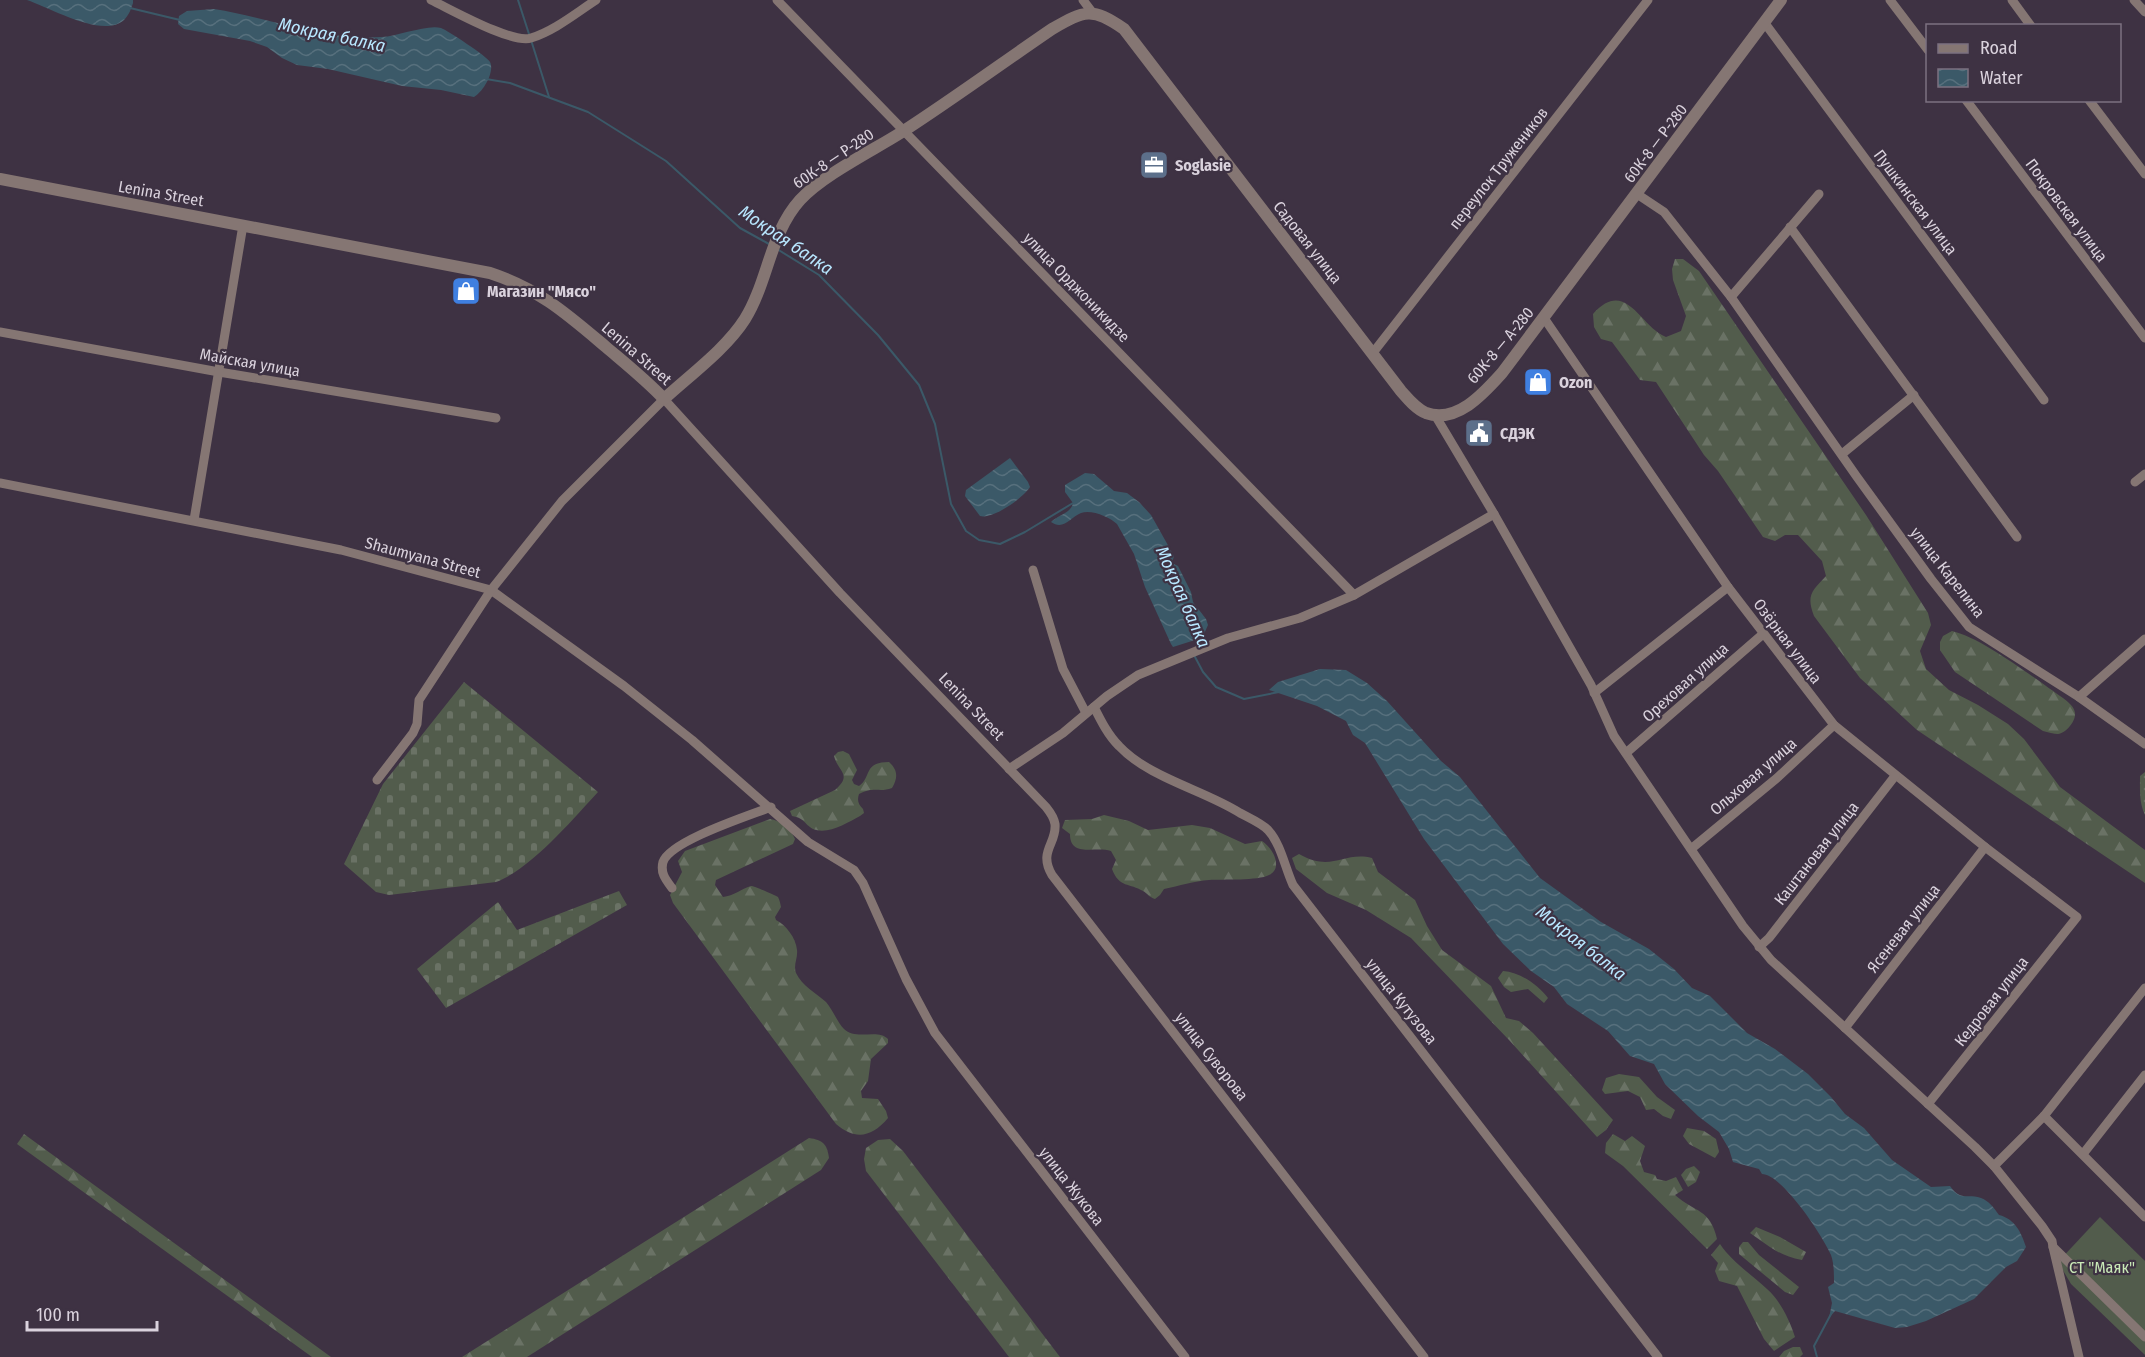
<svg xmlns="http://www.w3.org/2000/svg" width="2145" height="1357" viewBox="0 0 2145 1357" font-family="'Fira Sans Condensed',sans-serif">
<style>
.grass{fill:url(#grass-dots)}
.forest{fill:url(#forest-firs)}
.cemetery{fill:url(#cemetery-stones)}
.garden{fill:#525c4c}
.water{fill:url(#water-waves)}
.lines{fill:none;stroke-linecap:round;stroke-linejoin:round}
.stream{stroke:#3b5968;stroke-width:2}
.minor{stroke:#857673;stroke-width:9}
.tertiary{stroke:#857673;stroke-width:12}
.labels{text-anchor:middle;stroke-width:4.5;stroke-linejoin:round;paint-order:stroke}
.street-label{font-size:16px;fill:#dad2dd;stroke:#3e3243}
.poi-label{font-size:16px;font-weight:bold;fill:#dad2dd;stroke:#3e3243;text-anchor:start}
.park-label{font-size:16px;fill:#c9e8b7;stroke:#3e3243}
.water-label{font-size:18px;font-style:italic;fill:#b8e7ff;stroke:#3e3243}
</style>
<defs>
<pattern id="grass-dots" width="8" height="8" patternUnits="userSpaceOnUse" patternTransform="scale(1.5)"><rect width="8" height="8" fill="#525c4c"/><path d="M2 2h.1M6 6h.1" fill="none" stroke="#6a7265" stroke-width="1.8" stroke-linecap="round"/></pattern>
<pattern id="forest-firs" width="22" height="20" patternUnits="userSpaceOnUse" patternTransform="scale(1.5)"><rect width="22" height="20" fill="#525c4c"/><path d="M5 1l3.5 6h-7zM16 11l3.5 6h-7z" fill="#6a7265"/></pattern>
<pattern id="cemetery-stones" width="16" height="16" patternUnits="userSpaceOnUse" patternTransform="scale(1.5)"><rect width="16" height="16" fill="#525c4c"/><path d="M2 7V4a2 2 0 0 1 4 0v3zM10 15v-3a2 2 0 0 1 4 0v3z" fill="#6a7265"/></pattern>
<pattern id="water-waves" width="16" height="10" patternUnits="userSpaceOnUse" patternTransform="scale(1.5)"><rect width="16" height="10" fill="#3b5968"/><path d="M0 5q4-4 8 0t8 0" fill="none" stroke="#57707d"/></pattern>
</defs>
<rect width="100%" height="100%" fill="#3e3243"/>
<path class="grass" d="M2145,772V815C2139,803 2140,790 2140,776Z"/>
<g class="forest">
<path d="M1675,259H1683L1699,271L1866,515L1928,613L1931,625L1920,651L1926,669L1949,690L1978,705L2008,724L2024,739L2060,787L2145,850V883L1917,730L1860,678L1814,616C1806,595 1812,591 1826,576L1822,561L1798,535H1785L1775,541L1763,537L1718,471L1704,455L1656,382L1640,380L1612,342L1601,339L1594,327L1593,314C1626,277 1640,327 1666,337L1681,331L1686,316L1673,280L1672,269Z"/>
<path d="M1952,631C1983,638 2035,679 2063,698C2068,702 2074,706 2075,713C2076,721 2066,733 2058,734C2054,734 2048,732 2043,731L1955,672L1940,650V642L1943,636Z"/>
<path d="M843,751L849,754L857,770L852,780L854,784L859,786C872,777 863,762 889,762C898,770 898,778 892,788C879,793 875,786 859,794C857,800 858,804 863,809L864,813L860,816C847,823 828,835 813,829C804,824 805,818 792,816L790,811L835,790C853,774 838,772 834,756L838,752Z"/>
<path d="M1104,815L1129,821L1148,830L1192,825L1210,828L1245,844L1262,841C1272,847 1284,868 1269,875C1258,881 1223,879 1209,880C1194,881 1179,886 1164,889L1160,895L1155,899C1149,897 1148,894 1143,891C1130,883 1119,888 1112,869L1116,860L1111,851C1096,846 1070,858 1070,834L1062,828L1065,820L1092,819Z"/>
<path d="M770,819C780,820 791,830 795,839L793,844L716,880L715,885L723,897C734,896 741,889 751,886C754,886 775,895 778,897C780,901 780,903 781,907L775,917L776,920C786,925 796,938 797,950C798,958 793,965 796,973C802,986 816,993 826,1002C833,1010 837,1022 844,1029C856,1041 878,1028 888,1039V1043L871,1059L868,1081L861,1091L862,1098L878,1099L886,1111L888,1118C871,1138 855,1140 836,1124L673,903L670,895L682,872L678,861L685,851Z"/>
<path d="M1299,854C1332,873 1343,851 1372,858L1378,872L1415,900L1427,926L1442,950L1491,986L1506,1018L1519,1021L1533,1033L1613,1120L1606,1130L1597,1137L1509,1040L1411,938L1366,910L1327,893L1296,869L1292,858Z"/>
<path d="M1503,971C1520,972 1538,985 1548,998L1544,1003L1528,989L1511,992L1504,987L1498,978Z"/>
<polygon points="1619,1074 1639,1077 1657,1097 1675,1110 1671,1119 1663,1116 1654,1109 1646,1110 1640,1097 1628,1091 1605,1094 1602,1090 1606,1078"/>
<polygon points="1687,1128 1704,1131 1716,1139 1719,1152 1715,1158 1689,1144 1683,1136"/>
<polygon points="24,1134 331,1357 312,1357 17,1144"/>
<path d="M1613,1134L1625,1141L1632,1136L1645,1146L1640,1161L1644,1172L1655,1175L1657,1179L1666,1181L1676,1177L1683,1190L1675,1195C1695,1213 1710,1208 1717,1239L1707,1249L1623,1166L1605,1153L1606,1143Z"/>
<path d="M809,1138C823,1140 827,1144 829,1158L821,1170L527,1357H462Z"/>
<polygon points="890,1139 903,1151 1060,1357 1009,1357 866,1171 864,1159 866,1148 878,1140"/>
<polygon points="1694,1166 1700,1172 1696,1182 1688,1187 1681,1175 1686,1169"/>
<path d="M1756,1227L1780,1237L1806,1252L1802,1260C1779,1256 1769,1246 1750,1233Z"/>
<polygon points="1743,1242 1748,1242 1759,1255 1799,1287 1793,1295 1785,1292 1739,1254 1739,1247"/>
<path d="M1720,1244C1732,1262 1752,1275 1767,1289C1780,1300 1790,1321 1795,1337L1774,1351L1764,1339L1737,1286L1719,1281L1715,1271L1718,1263L1711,1255Z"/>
<polygon points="1793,1347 1800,1347 1803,1354 1800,1357 1779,1357 1784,1351"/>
</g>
<g class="cemetery">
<path d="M464,682L598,792C573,819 531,869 496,882L389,895L376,892L344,864L383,784Z"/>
<polygon points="619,891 627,905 446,1008 417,969 498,902 517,930"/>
</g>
<polygon class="garden" points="2100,1217 2145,1261 2145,1355 2071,1284 2058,1262"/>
<g class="water">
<path d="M27,0H133V3C131,9 129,15 124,20C103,39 51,8 27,0Z"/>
<path d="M214,9C271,18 325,41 382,37C398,36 428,24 441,28C447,30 488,57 490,62C495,72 483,92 474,97L441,90L402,86L328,69L297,65L282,58L267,47L250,41L184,29L178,24L179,16L187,11Z"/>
<path d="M1010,458L1028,482L1030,487C1023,498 992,520 980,516L965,496L966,490Z"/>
<path d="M1085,473L1094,474L1114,491L1127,493L1139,502L1151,515L1174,556L1172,563L1178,566L1191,592L1193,602L1206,619L1208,625L1204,634L1195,640L1173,647L1171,644L1145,587L1134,554L1117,524C1110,517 1091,509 1081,513C1070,517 1064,531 1051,522C1060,514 1071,513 1073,503L1065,492V485Z"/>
<path d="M1320,669L1346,670L1367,683L1387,701L1441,761L1460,777L1540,878L1601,922L1649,949L1674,969L1692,988L1710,996L1747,1033L1775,1049L1808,1074L1831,1097L1845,1114L1864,1128L1892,1160L1931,1187L1950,1186C1961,1202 1967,1193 1981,1198C1989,1201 1994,1208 1999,1215C2015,1219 2021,1232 2026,1247L2017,1261L2006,1267L1974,1299L1926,1321L1907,1327L1895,1328L1835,1311L1829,1318L1832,1303L1828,1287L1834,1283C1834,1274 1834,1263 1831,1255C1823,1236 1782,1174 1762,1174L1759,1169L1733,1162L1729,1149L1719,1132L1698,1116L1665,1084L1654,1064L1630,1056L1608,1031L1567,1004L1554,987L1531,971L1503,944L1424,839L1365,743L1353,735L1346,721L1317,706L1269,690L1278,682Z"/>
</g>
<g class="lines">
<g class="stream">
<polyline points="518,0 529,34"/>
<polyline points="130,8 180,20"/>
<polyline points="531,40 549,97"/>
<polyline points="486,79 510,83 588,112 666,161 740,228 769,244"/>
<polyline points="777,249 819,275 878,335 919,385 935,424 951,504 966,531 979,540 1000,544 1025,532 1073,503"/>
<polyline points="1194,655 1203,672 1216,687 1244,699 1279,692"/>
<polyline points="1817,1357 1814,1346 1831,1314"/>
</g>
<g class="minor">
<path d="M431,0C452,10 512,44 531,38C554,31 576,13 596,0"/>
<polyline points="777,0 1354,595"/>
<polyline points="1083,0 1092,12"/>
<polyline points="1890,0 1928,50"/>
<polyline points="2012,0 2031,26"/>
<polyline points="2134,0 2145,12"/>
<polyline points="1764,22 2044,400"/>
<polyline points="1966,100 2145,338"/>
<polyline points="2089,100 2145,174"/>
<polyline points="1637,194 1664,212 1731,297 1857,477 1931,579 1969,627 2079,697 2145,744"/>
<polyline points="1790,227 2017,537"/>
<polyline points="1731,297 1819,194"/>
<polyline points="1544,318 1728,587 1834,725 1985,847 2077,917 1928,1104"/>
<polyline points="0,332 219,372 496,418"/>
<polyline points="1372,354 1648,0"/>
<polyline points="1435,415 1494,514 1591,685 1614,736 1743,926 1771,960 1975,1147 1994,1166 2042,1226 2052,1241 2053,1247 2145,1337"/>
<polyline points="1842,454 1914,395"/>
<polyline points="2135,482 2145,474"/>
<polyline points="0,483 341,550 491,590 624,686 692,740 808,842 854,870 863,883 906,979 935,1033 1185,1357"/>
<polyline points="194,520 243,225"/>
<polyline points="1033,570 1063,669 1086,713"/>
<polyline points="1594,693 1728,587"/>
<polyline points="2079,697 2145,639"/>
<path d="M1094,707C1101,721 1108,735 1119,746C1149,778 1204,790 1240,813C1249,818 1261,823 1268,830C1281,844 1285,868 1293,885L1658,1357"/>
<polyline points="1626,753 1763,634"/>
<polyline points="1009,769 1063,733 1107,696 1138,675 1228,638 1300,618 1354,595 1494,514"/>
<path d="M377,780L413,733L417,724L419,700L491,590L562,501L664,399L840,593L1046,807C1050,812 1054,817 1055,824C1057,844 1038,851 1052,875L1424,1357"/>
<polyline points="1691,849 1777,778 1834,725"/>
<path d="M672,888C666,880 660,873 663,862C670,841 748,816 771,807"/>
<polyline points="1759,947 1769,938 1895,776"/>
<polyline points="1845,1028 1985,847"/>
<polyline points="2044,1116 2145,1217"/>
<polyline points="2083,1154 2145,1075"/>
<polyline points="1994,1166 2044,1116 2145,988"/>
<polyline points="2053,1247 2079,1357"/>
</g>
<path class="tertiary" d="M0,179L490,273C539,289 567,314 606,347C626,364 646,380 664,399C690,375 726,349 745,319C768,282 770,233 800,200C823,175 872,151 902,132C953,99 1002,63 1052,29C1085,10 1092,7 1124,29L1401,391C1408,399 1416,409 1426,413C1457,424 1484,393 1502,373L1781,0"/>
</g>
<defs>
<g id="office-square" transform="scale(1.5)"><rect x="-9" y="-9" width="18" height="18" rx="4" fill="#5c6f8a" stroke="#3e3243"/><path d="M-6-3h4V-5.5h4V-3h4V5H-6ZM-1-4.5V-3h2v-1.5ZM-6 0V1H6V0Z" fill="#fff"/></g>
<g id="shop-square" transform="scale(1.5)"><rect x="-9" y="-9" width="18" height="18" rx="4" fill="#3f7fe0" stroke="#3e3243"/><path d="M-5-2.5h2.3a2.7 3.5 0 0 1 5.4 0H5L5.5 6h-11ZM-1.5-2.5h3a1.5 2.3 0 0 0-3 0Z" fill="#fff"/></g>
<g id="civic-square" transform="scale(1.5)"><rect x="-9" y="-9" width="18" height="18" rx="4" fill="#5c6f8a" stroke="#3e3243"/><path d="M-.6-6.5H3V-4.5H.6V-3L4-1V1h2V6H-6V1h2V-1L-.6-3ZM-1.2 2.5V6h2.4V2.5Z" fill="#fff"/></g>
</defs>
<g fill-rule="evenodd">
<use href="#office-square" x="1154" y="165"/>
<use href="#shop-square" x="466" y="291"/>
<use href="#shop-square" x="1538" y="382"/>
<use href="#civic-square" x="1479" y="433"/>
</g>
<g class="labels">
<g class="street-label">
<text transform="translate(1655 143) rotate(-53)" y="6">60К-8 — Р-280</text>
<text transform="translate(833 158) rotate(-34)" y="6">60К-8 — Р-280</text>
<text transform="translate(1498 168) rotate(-52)" y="6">переулок Тружеников</text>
<text transform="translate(161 193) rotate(10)" y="6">Lenina Street</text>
<text transform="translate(1916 202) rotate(53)" y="6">Пушкинская улица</text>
<text transform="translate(2067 210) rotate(53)" y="6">Покровская улица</text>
<text transform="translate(1308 242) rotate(52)" y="6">Садовая улица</text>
<text transform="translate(1077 287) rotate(46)" y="6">улица Орджоникидзе</text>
<text transform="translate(1500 345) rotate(-50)" y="6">60К-8 — А-280</text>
<text transform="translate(637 353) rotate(41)" y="6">Lenina Street</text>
<text transform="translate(250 362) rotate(10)" y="6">Майская улица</text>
<text transform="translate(423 557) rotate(15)" y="6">Shaumyana Street</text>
<text transform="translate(1948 572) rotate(52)" y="6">улица Карелина</text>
<text transform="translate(1788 641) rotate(53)" y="6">Озёрная улица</text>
<text transform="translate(1685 682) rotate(-42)" y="6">Ореховая улица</text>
<text transform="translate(972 706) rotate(46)" y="6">Lenina Street</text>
<text transform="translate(1753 776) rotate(-41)" y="6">Ольховая улица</text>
<text transform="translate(1816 853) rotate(-52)" y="6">Каштановая улица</text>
<text transform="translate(1903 928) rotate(-52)" y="6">Ясеневая улица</text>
<text transform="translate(1402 1001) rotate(52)" y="6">улица Кутузова</text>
<text transform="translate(1991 1001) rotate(-52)" y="6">Кедровая улица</text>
<text transform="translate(1212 1056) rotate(52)" y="6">улица Суворова</text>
<text transform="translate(1072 1186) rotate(52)" y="6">улица Жукова</text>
</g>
<g class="poi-label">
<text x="1175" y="171">Soglasie</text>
<text x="487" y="297">Магазин "Мясо"</text>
<text x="1559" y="388">Ozon</text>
<text x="1500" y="439">СДЭК</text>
</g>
<g class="park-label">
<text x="2102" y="1273">СТ "Маяк"</text>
</g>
<g class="water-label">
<text transform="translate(332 35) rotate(12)" y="6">Мокрая балка</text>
<text transform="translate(786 240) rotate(34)" y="6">Мокрая балка</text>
<text transform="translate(1183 597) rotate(66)" y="6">Мокрая балка</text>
<text transform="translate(1581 943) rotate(38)" y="6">Мокрая балка</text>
</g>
</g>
<rect x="1926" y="24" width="195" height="78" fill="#3e3243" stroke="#7c7281" stroke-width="1.5"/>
<rect x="1938" y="44" width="30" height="9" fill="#857673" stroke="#7c7281" stroke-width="1.5"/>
<text x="1980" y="54" font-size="18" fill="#dad2dd">Road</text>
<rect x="1938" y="69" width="30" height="18" fill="url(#water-waves)" stroke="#7c7281" stroke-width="1.5"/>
<text x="1980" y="84" font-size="18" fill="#dad2dd">Water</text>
<path d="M27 1321v9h130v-9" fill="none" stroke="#dad2dd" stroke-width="3"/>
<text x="36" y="1321" font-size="18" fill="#dad2dd" stroke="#3e3243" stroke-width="4.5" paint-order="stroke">100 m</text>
</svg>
